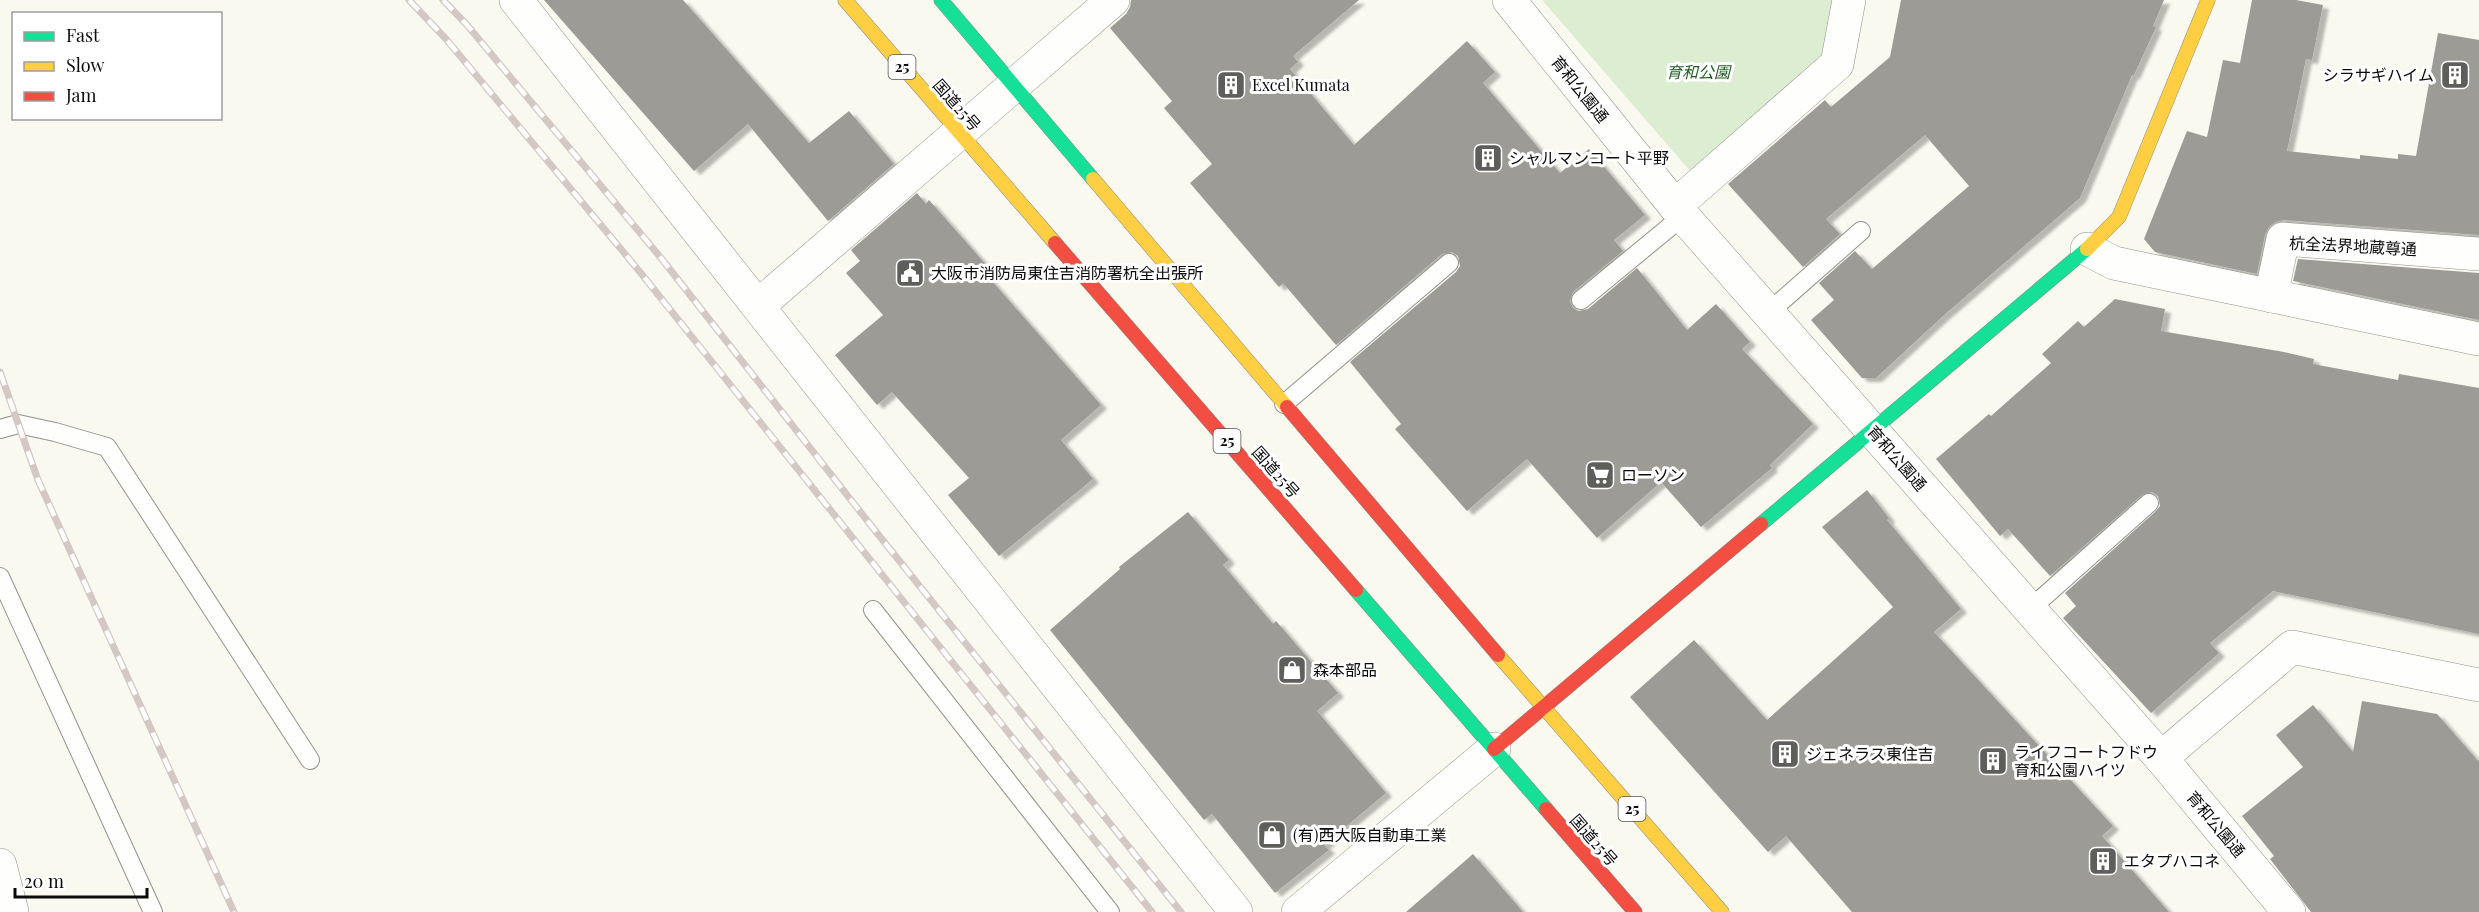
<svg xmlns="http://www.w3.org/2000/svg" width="2479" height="912" viewBox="0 0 2479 912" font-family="'Playfair Display','Noto Sans JP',serif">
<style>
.green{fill:#ddedd2}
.building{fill:#9c9b96;filter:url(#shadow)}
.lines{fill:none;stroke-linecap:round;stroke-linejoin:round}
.lane-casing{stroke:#92928e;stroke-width:20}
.street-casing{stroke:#92928e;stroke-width:34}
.fast-casing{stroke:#898985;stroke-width:15}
.slow-casing{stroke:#898985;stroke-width:15}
.jam-casing{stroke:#898985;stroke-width:15}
.lane{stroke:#fefefd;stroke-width:18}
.street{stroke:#fefefd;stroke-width:33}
.fast{stroke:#16e098;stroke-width:14}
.slow{stroke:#ffcf43;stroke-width:14}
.jam{stroke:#f24e42;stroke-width:14}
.rail-casing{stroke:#d4c8c5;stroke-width:7}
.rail{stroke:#fff;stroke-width:4.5;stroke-dasharray:14;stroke-linecap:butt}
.labels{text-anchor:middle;stroke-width:6;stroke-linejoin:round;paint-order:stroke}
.shield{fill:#fff;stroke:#545454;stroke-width:1.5}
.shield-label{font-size:15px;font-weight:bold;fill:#0b0b0b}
.park-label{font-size:16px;font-style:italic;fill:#235b24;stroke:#fff}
.poi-label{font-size:16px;fill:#0b0b0b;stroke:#fff;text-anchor:start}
.street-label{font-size:16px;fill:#0b0b0b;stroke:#fff}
</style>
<defs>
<filter id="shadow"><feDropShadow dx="6" dy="4" stdDeviation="1.5" flood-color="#0004"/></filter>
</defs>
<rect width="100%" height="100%" fill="#f9f9f0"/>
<polygon class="green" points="1542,0 1837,0 1825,56 1691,172"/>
<g class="building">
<polygon points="544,0 683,0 809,143 849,111 894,164 828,221 748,124 694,171"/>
<polygon points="1131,0 1359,0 1293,56 1298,62 1290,69 1354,145 1467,41 1495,72 1483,83 1560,173 1589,149 1645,215 1614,240 1623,251 1573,292 1570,301 1573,308 1578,311 1588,309 1637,268 1687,330 1716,304 1750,342 1742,349 1813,424 1770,465 1772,468 1701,527 1661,482 1597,538 1527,459 1467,511 1395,429 1401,424 1350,362 1456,272 1460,266 1458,256 1452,252 1442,254 1336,345 1283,283 1279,287 1190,183 1212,164 1164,108 1172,101 1110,28 1126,14 1130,7"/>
<polygon points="1901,0 2164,0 2153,26 2156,27 2134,75 2132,75 2080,198 1943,316 1876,378 1862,378 1811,320 1834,300 1819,283 1855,251 1872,269 1969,186 1925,135 1826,219 1840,234 1803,267 1728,184 1825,100 1831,107 1890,57"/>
<polygon points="2252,0 2296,0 2323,5 2312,60 2306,59 2287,151 2360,159 2360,155 2398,159 2398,154 2416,156 2438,33 2479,40 2479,235 2284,220 2276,222 2269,227 2265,235 2257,274 2155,252 2144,239 2187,131 2207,137 2223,60 2240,63"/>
<polygon points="917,193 926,204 929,200 989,268 984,272 1101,405 1061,440 1093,479 999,556 948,495 969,478 892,392 877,405 835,355 883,315 846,273 860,261 851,250"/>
<polygon points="2298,259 2479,273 2479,320 2293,281"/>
<polygon points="2115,299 2165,309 2161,331 2284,352 2314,359 2313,364 2398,380 2399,374 2479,388 2479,634 2273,591 2210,643 2219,653 2151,713 2063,618 2076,606 2065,593 2156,511 2160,506 2158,496 2152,492 2142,495 2050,576 2008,529 2000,536 1936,459 1989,414 1991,416 2051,363 2042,354 2078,321 2084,327"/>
<polygon points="1867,490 1889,518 1887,520 1961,609 1934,632 2113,826 2102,836 2169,912 1852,912 1786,836 1768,852 1630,697 1694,640 1767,720 1893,607 1822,527"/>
<polygon points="1188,512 1229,560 1223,565 1273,624 1276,621 1338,693 1317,711 1386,793 1324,845 1329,850 1275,893 1212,814 1204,820 1050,630 1120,569 1119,567"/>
<polygon points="2362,701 2437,714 2479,762 2479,912 2311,912 2270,859 2274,856 2242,816 2303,767 2276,735 2313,705 2353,752"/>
<polygon points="1473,854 1523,912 1406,912"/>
</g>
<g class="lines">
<g class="lane-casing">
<g id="lane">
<polyline points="1581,300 1683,216"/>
<polyline points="1769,312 1861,231"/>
<polyline points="1284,404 1449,263"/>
<polyline points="0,429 18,424 55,432 107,447 310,760"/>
<polyline points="0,577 153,912"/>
<polyline points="2030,609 2149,503"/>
<polyline points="873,610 1110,912"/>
</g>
</g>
<g class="street-casing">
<g id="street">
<polyline points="516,0 1236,912"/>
<polyline points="1509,0 1683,216 2161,758 2289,912"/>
<polyline points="1675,206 1837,64 1849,0"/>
<polyline points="2087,249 2114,263 2479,339"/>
<polyline points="2271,296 2283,239 2479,254"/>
<polyline points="758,306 1113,0"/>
<polyline points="2161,758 2292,647 2479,685"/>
<polyline points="0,865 12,912"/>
<polyline points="1298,912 1494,749"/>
</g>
</g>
<g class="fast-casing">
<g id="fast">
<polyline points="941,0 1093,179"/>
<polyline points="1761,524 2087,249"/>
<polyline points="1356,590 1546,809"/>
</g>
</g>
<g class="slow-casing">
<g id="slow">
<polyline points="845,0 1055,243"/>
<polyline points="1093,179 1287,407"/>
<polyline points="2087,249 2119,217 2208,0"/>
<polyline points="1498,655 1722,912"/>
</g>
</g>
<g class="jam-casing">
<g id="jam">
<polyline points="1055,243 1356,590"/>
<polyline points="1287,407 1498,655"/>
<polyline points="1494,749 1761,524"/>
<polyline points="1546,809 1635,912"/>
</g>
</g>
<use href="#lane" class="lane"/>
<use href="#street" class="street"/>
<use href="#fast" class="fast"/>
<use href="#slow" class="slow"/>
<use href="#jam" class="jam"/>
<g class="rail-casing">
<g id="rail">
<polyline points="409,0 446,39 640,272 1152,912"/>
<polyline points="443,0 467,25 661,258 873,528 1181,912"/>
<polyline points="0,372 38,480 234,912"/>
</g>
</g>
<use href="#rail" class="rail"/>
</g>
<defs>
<g id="building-square" transform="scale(1.5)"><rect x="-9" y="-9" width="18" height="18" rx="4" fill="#5e5e5b" stroke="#fff"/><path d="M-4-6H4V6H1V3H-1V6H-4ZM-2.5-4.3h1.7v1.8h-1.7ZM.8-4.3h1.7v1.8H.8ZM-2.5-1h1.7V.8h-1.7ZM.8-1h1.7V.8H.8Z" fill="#fff"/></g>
<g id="civic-square" transform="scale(1.5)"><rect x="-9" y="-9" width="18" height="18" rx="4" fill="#5e5e5b" stroke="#fff"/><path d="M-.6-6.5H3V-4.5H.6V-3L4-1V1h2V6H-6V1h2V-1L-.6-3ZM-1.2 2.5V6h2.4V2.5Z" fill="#fff"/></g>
<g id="supermarket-square" transform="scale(1.5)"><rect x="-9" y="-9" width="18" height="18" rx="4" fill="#5e5e5b" stroke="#fff"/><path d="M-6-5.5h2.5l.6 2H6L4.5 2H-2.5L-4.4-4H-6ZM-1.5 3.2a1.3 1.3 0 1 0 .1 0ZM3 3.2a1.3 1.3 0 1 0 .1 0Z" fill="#fff"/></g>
<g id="shop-square" transform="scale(1.5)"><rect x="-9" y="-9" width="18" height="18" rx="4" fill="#5e5e5b" stroke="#fff"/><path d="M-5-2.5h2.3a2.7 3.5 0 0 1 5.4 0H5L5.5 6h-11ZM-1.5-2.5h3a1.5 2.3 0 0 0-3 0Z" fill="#fff"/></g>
</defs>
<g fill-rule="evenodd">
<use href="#building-square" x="2455" y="75"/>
<use href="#building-square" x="1231" y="85"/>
<use href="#building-square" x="1488" y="158"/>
<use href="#civic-square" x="910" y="273"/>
<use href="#supermarket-square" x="1600" y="475"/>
<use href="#shop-square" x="1292" y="670"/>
<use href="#building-square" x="1785" y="754"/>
<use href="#building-square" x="1993" y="761"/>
<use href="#shop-square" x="1272" y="835"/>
<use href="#building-square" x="2103" y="861"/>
</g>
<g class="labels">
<g class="shield">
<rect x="888.5" y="55" width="27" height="24" rx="4.5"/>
<rect x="1213.5" y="429" width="27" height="24" rx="4.5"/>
<rect x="1618.5" y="797" width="27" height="24" rx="4.5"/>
</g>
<g class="shield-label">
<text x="902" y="72">25</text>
<text x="1227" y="446">25</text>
<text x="1632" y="814">25</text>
</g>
<g class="park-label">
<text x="1698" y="78">育和公園</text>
</g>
<g class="poi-label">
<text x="2434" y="81" text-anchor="end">シラサギハイム</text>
<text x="1252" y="91">Excel Kumata</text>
<text x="1509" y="164">シャルマンコート平野</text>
<text x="931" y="279">大阪市消防局東住吉消防署杭全出張所</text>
<text x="1621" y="481">ローソン</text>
<text x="1313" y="676">森本部品</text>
<text x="2014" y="758">ライフコートフドウ<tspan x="2014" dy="18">育和公園ハイツ</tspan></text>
<text x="1806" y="760">ジェネラス東住吉</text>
<text x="1293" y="841">(有)西大阪自動車工業</text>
<text x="2124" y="867">エタプハコネ</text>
</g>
<g class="street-label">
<text transform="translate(1580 89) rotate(51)" y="6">育和公園通</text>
<text transform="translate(957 105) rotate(49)" y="6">国道25号</text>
<text transform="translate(2353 246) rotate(3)" y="6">杭全法界地蔵尊通</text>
<text transform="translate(1897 458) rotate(49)" y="6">育和公園通</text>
<text transform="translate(1276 472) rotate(49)" y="6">国道25号</text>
<text transform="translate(2216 824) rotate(50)" y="6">育和公園通</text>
<text transform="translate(1594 840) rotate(49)" y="6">国道25号</text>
</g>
</g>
<rect x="12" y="12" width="210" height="108" fill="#ffffff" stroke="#9d9d9d" stroke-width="1.5"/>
<rect x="24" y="32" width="30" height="9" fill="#16e098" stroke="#9d9d9d" stroke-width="1.5"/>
<text x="66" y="42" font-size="18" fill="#0b0b0b">Fast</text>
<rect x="24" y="62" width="30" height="9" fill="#ffcf43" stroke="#9d9d9d" stroke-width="1.5"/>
<text x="66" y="72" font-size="18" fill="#0b0b0b">Slow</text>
<rect x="24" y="92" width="30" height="9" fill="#f24e42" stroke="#9d9d9d" stroke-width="1.5"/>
<text x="66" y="102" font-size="18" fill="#0b0b0b">Jam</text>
<path d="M15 888v9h132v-9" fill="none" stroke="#0b0b0b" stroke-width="3"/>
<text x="24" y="888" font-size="18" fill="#0b0b0b" stroke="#ffffff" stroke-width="4.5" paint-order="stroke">20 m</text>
</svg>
